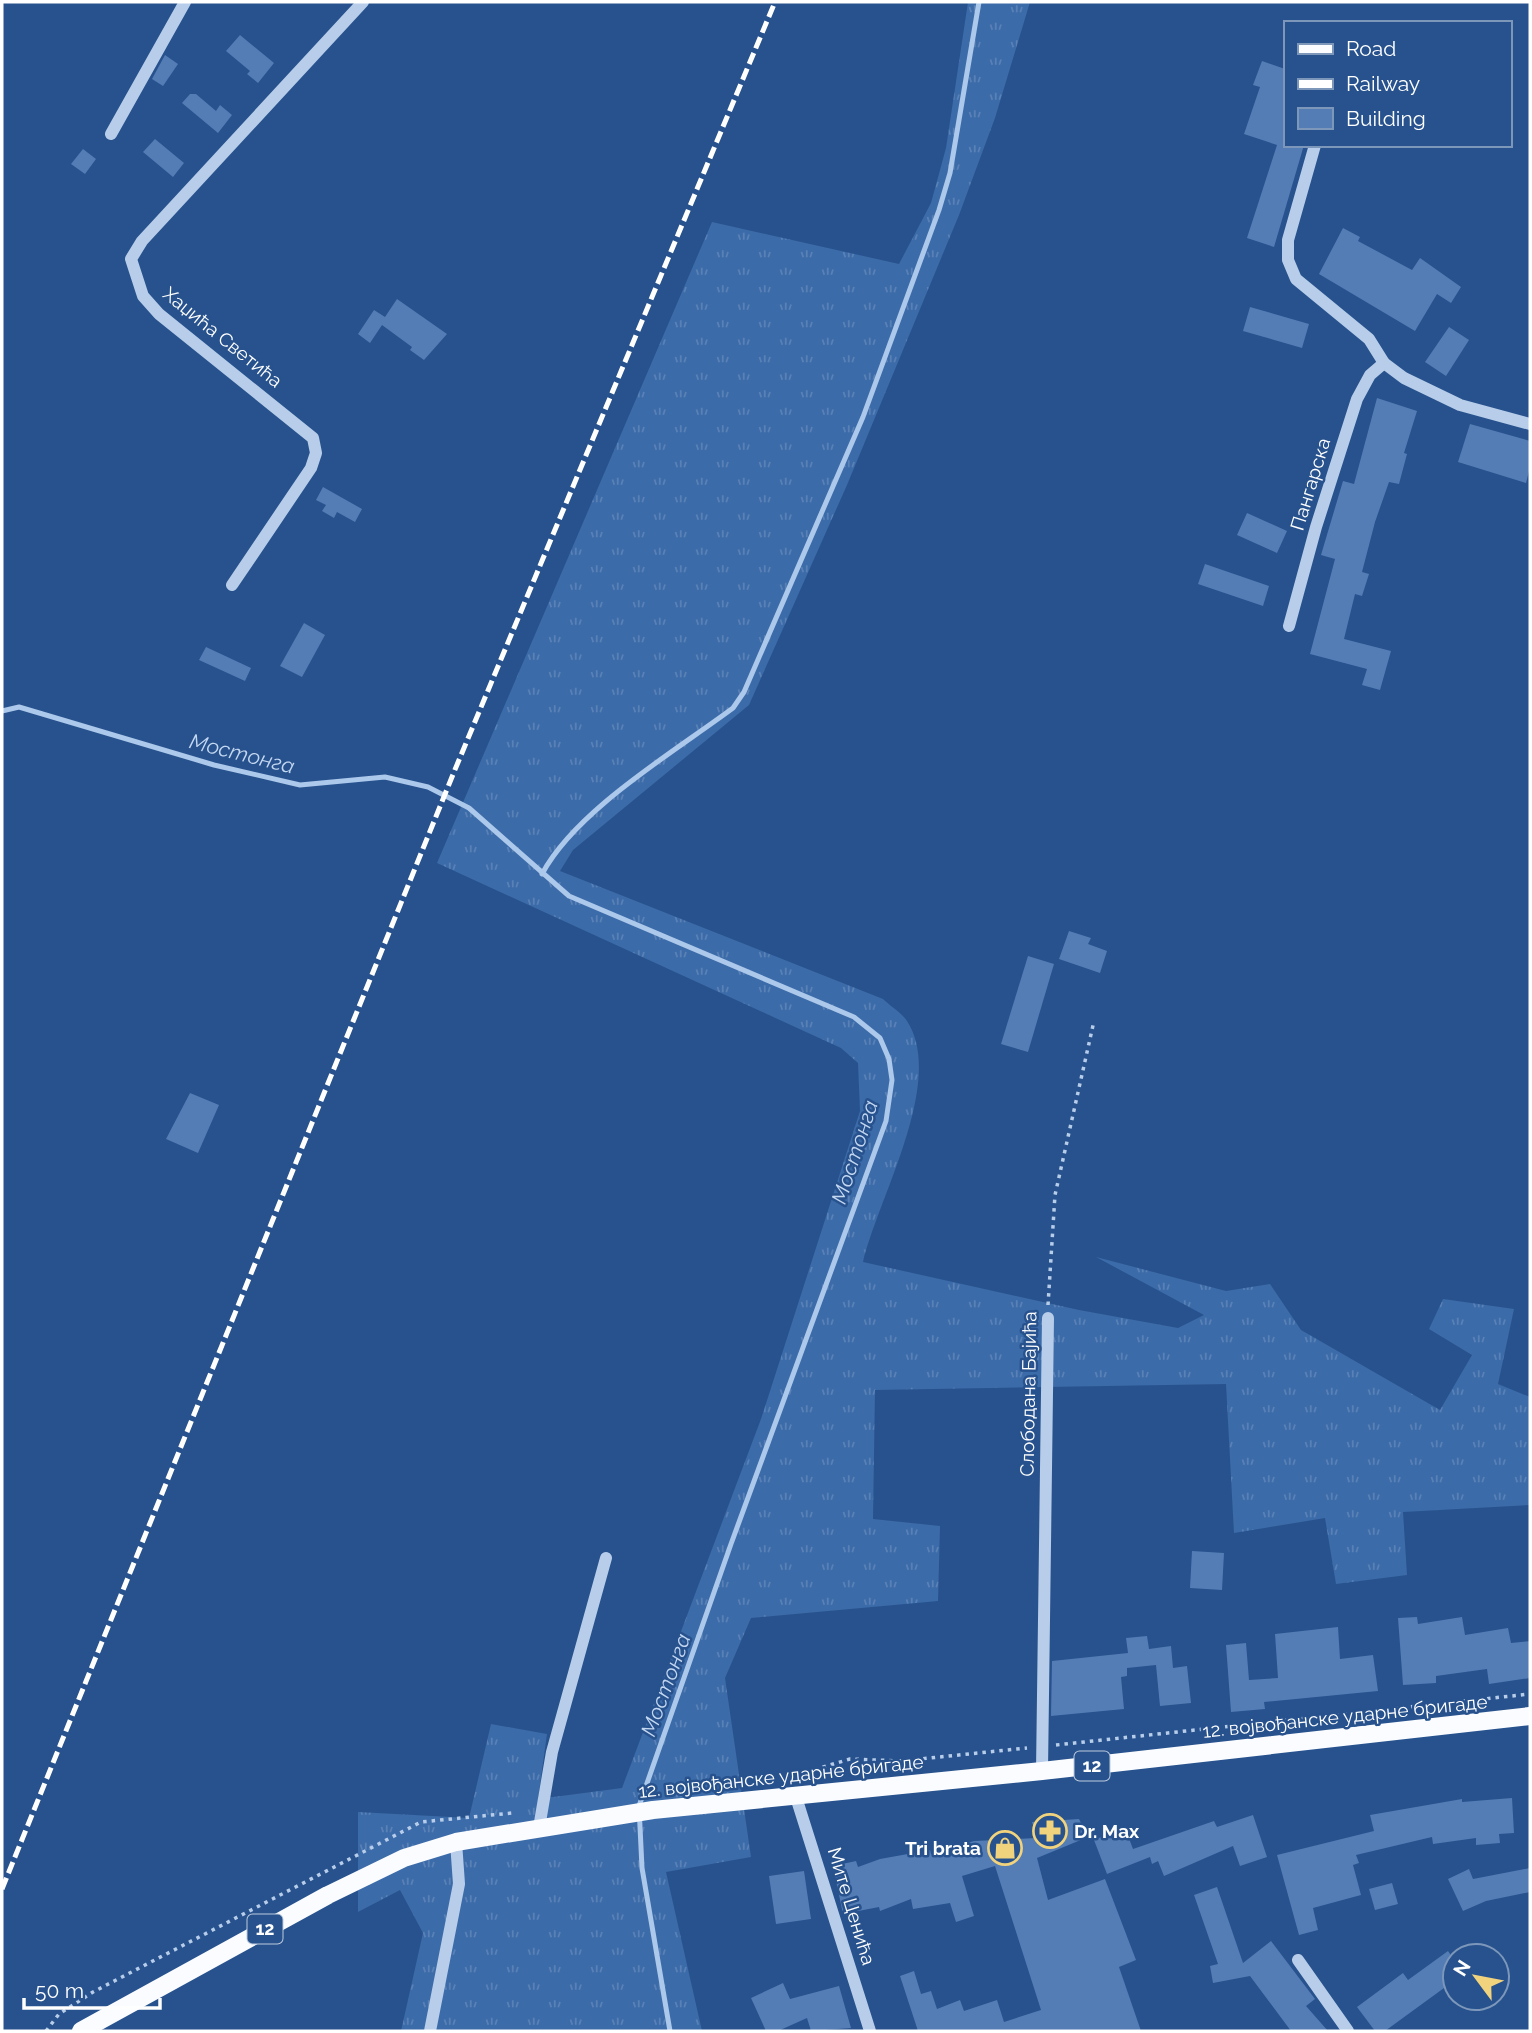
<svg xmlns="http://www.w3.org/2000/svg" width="1532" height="2033" viewBox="0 0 1532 2033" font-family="Raleway,sans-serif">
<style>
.grass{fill:url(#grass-tufts)}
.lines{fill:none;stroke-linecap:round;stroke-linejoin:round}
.stream{stroke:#acc8eb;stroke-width:5}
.building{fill:#547db5}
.path{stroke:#b7cdea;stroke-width:3.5;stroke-dasharray:3.5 5;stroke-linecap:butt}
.minor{stroke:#b7cdea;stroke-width:12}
.major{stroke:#fafcff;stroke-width:18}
.rail{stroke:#fff;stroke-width:5;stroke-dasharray:12 5;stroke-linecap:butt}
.labels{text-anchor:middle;stroke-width:5;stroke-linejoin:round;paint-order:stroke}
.shield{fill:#27528d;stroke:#becbdd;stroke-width:2}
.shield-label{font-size:18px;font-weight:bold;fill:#fff}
.street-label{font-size:19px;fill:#fff;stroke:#27528d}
.poi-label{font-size:19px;font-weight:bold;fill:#fff;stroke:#27528d;text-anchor:start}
.water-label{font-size:21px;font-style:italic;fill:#c3d7f1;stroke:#27528d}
</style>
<defs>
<pattern id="grass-tufts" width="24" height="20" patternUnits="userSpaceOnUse" patternTransform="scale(1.75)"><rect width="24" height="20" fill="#3c6ba9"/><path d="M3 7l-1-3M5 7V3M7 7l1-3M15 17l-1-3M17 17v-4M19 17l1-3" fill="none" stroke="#5981b6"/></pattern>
</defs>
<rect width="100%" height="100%" fill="#27528d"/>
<path class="grass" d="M968,2H1030L995,118L959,215L847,485L749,705L573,850L560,871L883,999C890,1006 902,1013 907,1021C946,1081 878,1198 863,1262L1079,1310L1178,1328L1204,1315L1096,1257L1226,1291L1270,1284L1301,1330L1440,1410L1472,1355L1429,1329L1443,1299L1514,1309L1498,1384L1530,1397V1567L1529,1505L1403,1512L1407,1575L1336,1584L1325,1518L1234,1533L1226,1384L875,1390L873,1519L940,1526L938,1601L751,1618L725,1678L751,1857L666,1872L702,2031H401L423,1933L400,1890L358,1912V1812L469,1818L491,1724L547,1734L538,1799L622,1788L761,1419L860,1111L858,1063L841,1048L437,863L712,222L899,264L931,203L946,148Z"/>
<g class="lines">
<g class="stream">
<polyline points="2,711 19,707 214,765 300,785 385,777 428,787 469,808 569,896 854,1017 880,1038 889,1059 892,1080 886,1121 731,1544 639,1806 642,1868 670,2031"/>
<path d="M542,874C576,810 674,752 733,708L744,692L863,417L939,210L950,173L979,2"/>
</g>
</g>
<g class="building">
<polygon points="240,35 274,63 258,83 247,74 250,71 226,51"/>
<polygon points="165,55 178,64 163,86 152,79"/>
<polygon points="1262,61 1285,69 1285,145 1304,145 1274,247 1247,238 1277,145 1244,134 1260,87 1253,85"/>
<polygon points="190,94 196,94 216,111 220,105 232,115 218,133 182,103"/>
<polygon points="155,139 184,163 173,177 143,152"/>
<polygon points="83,149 96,159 85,174 71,164"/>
<polygon points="1343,228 1360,237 1358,241 1412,270 1420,258 1461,287 1451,303 1437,294 1415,331 1319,274"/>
<polygon points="397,299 447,334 424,360 410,350 412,347 382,325 370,343 358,334 374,310 385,317"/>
<polygon points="1250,307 1309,324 1302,348 1243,331"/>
<polygon points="1449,327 1469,340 1446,376 1425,362"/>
<polygon points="1377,398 1417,411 1404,453 1407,454 1399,484 1389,482 1375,522 1362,572 1369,574 1362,596 1355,594 1344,639 1391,651 1380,690 1362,685 1367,669 1310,654 1335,559 1321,555 1343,481 1354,484"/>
<polygon points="1470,424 1530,441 1530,467 1526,483 1458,462"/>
<polygon points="323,487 362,509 355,522 337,512 334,518 322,511 326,505 316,500"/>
<polygon points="1247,513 1287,531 1277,553 1237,535"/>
<polygon points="1205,564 1269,586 1263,606 1198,584"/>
<polygon points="304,623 325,635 302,677 280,666"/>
<polygon points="206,647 251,668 245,681 199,660"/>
<polygon points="1069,931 1091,938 1088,944 1107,951 1100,973 1059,959"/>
<polygon points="1028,956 1054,964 1028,1052 1001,1044"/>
<polygon points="190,1093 219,1105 198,1153 166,1139"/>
<polygon points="1192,1551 1224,1553 1222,1590 1190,1588"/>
<polygon points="1417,1617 1418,1624 1462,1617 1465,1635 1508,1628 1511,1643 1530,1641 1530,1678 1489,1684 1487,1669 1436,1676 1436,1683 1403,1685 1398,1618"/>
<polygon points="1338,1627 1340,1659 1373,1655 1378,1691 1264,1702 1265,1709 1231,1712 1226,1645 1246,1643 1249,1680 1278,1678 1275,1634"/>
<polygon points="1147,1636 1149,1649 1171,1646 1173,1668 1187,1666 1191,1703 1160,1706 1156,1665 1127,1668 1127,1676 1121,1677 1124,1709 1051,1716 1052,1661 1128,1653 1126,1638"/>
<polygon points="1512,1798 1514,1833 1499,1834 1500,1843 1476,1845 1476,1838 1433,1844 1432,1837 1356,1855 1359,1863 1353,1865 1361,1895 1313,1908 1318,1930 1299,1935 1277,1855 1374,1831 1370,1815 1462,1799 1462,1802"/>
<polygon points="1253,1815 1267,1857 1240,1866 1233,1846 1164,1876 1158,1861 1152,1864 1150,1857 1107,1874 1094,1840 1125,1828 1133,1849 1214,1821 1217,1827"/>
<polygon points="1079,1819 1088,1837 1037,1858 1048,1900 1105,1879 1136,1960 1119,1967 1141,2031 918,2031 900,1976 914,1971 921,1994 931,1991 937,2009 960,2000 964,2011 997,2000 1004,2022 1041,2010 995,1866 962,1876 974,1916 956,1922 950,1903 913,1909 911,1899 880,1911 879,1907 843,1914 833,1866 856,1861 858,1867 880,1859 930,1850 931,1854 974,1841 1037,1838 1032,1822"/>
<polygon points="1530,1868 1530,1892 1486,1901 1463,1911 1448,1879 1469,1869 1473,1879"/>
<polygon points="804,1871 811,1919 776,1924 769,1876"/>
<polygon points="1392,1883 1398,1904 1375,1910 1369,1889"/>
<polygon points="1217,1887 1243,1963 1271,1941 1315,1999 1306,2006 1328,2031 1291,2031 1250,1976 1213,1983 1210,1966 1218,1964 1194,1895"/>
<polygon points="1448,1951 1455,1961 1455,1980 1385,2031 1375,2031 1357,2007 1403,1973 1408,1980"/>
<polygon points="783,1983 790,1999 839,1986 851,2028 811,2031 807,2018 778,2031 766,2031 751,1998"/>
</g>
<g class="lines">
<g class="path">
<polyline points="1048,1305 1055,1195 1094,1021"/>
<polyline points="1056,1745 1530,1694"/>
<polyline points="790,1777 850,1759 900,1761 1027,1748"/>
<polyline points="46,2031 59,2014 93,1992 421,1822 512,1813"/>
</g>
<g class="minor">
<polyline points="111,134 185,2"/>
<polyline points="1315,145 1288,240 1288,260 1296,279 1369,339 1384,363 1404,378 1460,405 1530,424"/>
<polyline points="232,585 311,468 316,453 313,438 159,314 143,296 131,259 142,241 363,2"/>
<polyline points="1289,626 1316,527 1357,399 1370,375 1384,363"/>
<polyline points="1042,1771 1048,1318"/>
<polyline points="795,1794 870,2031"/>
<polyline points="539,1828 552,1752 606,1558"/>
<polyline points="1298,1960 1348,2031"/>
<polyline points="430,2031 459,1884 456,1842"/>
</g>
<polyline class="major" points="81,2031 328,1895 404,1858 456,1842 653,1810 1042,1771 1530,1716"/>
<polyline class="rail" points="2,1889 454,772 775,2"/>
</g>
<defs>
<g id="pharmacy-ring" transform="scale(1.75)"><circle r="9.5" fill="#27528d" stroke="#f2d37d" stroke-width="1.5"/><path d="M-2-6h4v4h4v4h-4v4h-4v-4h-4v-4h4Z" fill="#f2d37d"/></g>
<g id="shop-ring" transform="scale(1.75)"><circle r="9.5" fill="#27528d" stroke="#f2d37d" stroke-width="1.5"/><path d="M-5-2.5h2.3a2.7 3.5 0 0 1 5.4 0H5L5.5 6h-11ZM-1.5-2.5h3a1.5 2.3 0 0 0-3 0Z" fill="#f2d37d"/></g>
</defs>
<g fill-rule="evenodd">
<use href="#pharmacy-ring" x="1050" y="1831"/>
<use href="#shop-ring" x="1005" y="1848"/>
</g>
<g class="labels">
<g class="shield">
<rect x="1074.5" y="1751.5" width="35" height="29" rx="5"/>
<rect x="247.5" y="1914.5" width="35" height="29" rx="5"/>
</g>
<g class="shield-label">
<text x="1092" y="1772">12</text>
<text x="265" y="1935">12</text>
</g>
<g class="street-label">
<text transform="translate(223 337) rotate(39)" y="7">Хаџића Светића</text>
<text transform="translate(1310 484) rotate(-73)" y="7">Пангарска</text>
<text transform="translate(1028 1394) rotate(-89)" y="7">Слободана Бајића</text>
<text transform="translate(1345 1716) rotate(-6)" y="7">12. војвођанске ударне бригаде</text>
<text transform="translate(781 1776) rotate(-6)" y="7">12. војвођанске ударне бригаде</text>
<text transform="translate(852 1906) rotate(73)" y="7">Мите Ценића</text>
</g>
<g class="poi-label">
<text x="1074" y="1838">Dr. Max</text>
<text x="981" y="1855" text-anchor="end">Tri brata</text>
</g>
<g class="water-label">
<text transform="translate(242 754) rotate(14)" y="7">Мостонга</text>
<text transform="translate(855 1152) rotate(-72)" y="7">Мостонга</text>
<text transform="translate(666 1685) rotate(-70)" y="7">Мостонга</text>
</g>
</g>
<rect width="1532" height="2033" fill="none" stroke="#ffffff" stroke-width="7"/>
<rect x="1284" y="21" width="228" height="126" fill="#27528d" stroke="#7d97bb" stroke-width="2"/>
<rect x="1298" y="44" width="35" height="10" fill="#fafcff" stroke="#7d97bb" stroke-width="2"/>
<text x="1346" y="56" font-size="21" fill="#ffffff">Road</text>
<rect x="1298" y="79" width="35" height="10" fill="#ffffff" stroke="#7d97bb" stroke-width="2"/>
<text x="1346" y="91" font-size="21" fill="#ffffff">Railway</text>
<rect x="1298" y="108" width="35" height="21" fill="#547db5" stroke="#7d97bb" stroke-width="2"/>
<text x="1346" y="126" font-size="21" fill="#ffffff">Building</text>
<g transform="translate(1476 1977) rotate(302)"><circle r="33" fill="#27528d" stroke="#7d97bb" stroke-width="2"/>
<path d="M0-5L12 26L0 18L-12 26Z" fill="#f2d37d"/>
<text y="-10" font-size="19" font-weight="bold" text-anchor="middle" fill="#ffffff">N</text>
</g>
<path d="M24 1998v10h136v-10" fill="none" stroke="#ffffff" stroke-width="3.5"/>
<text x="35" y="1998" font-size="21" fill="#ffffff" stroke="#27528d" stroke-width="5" paint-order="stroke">50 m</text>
</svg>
